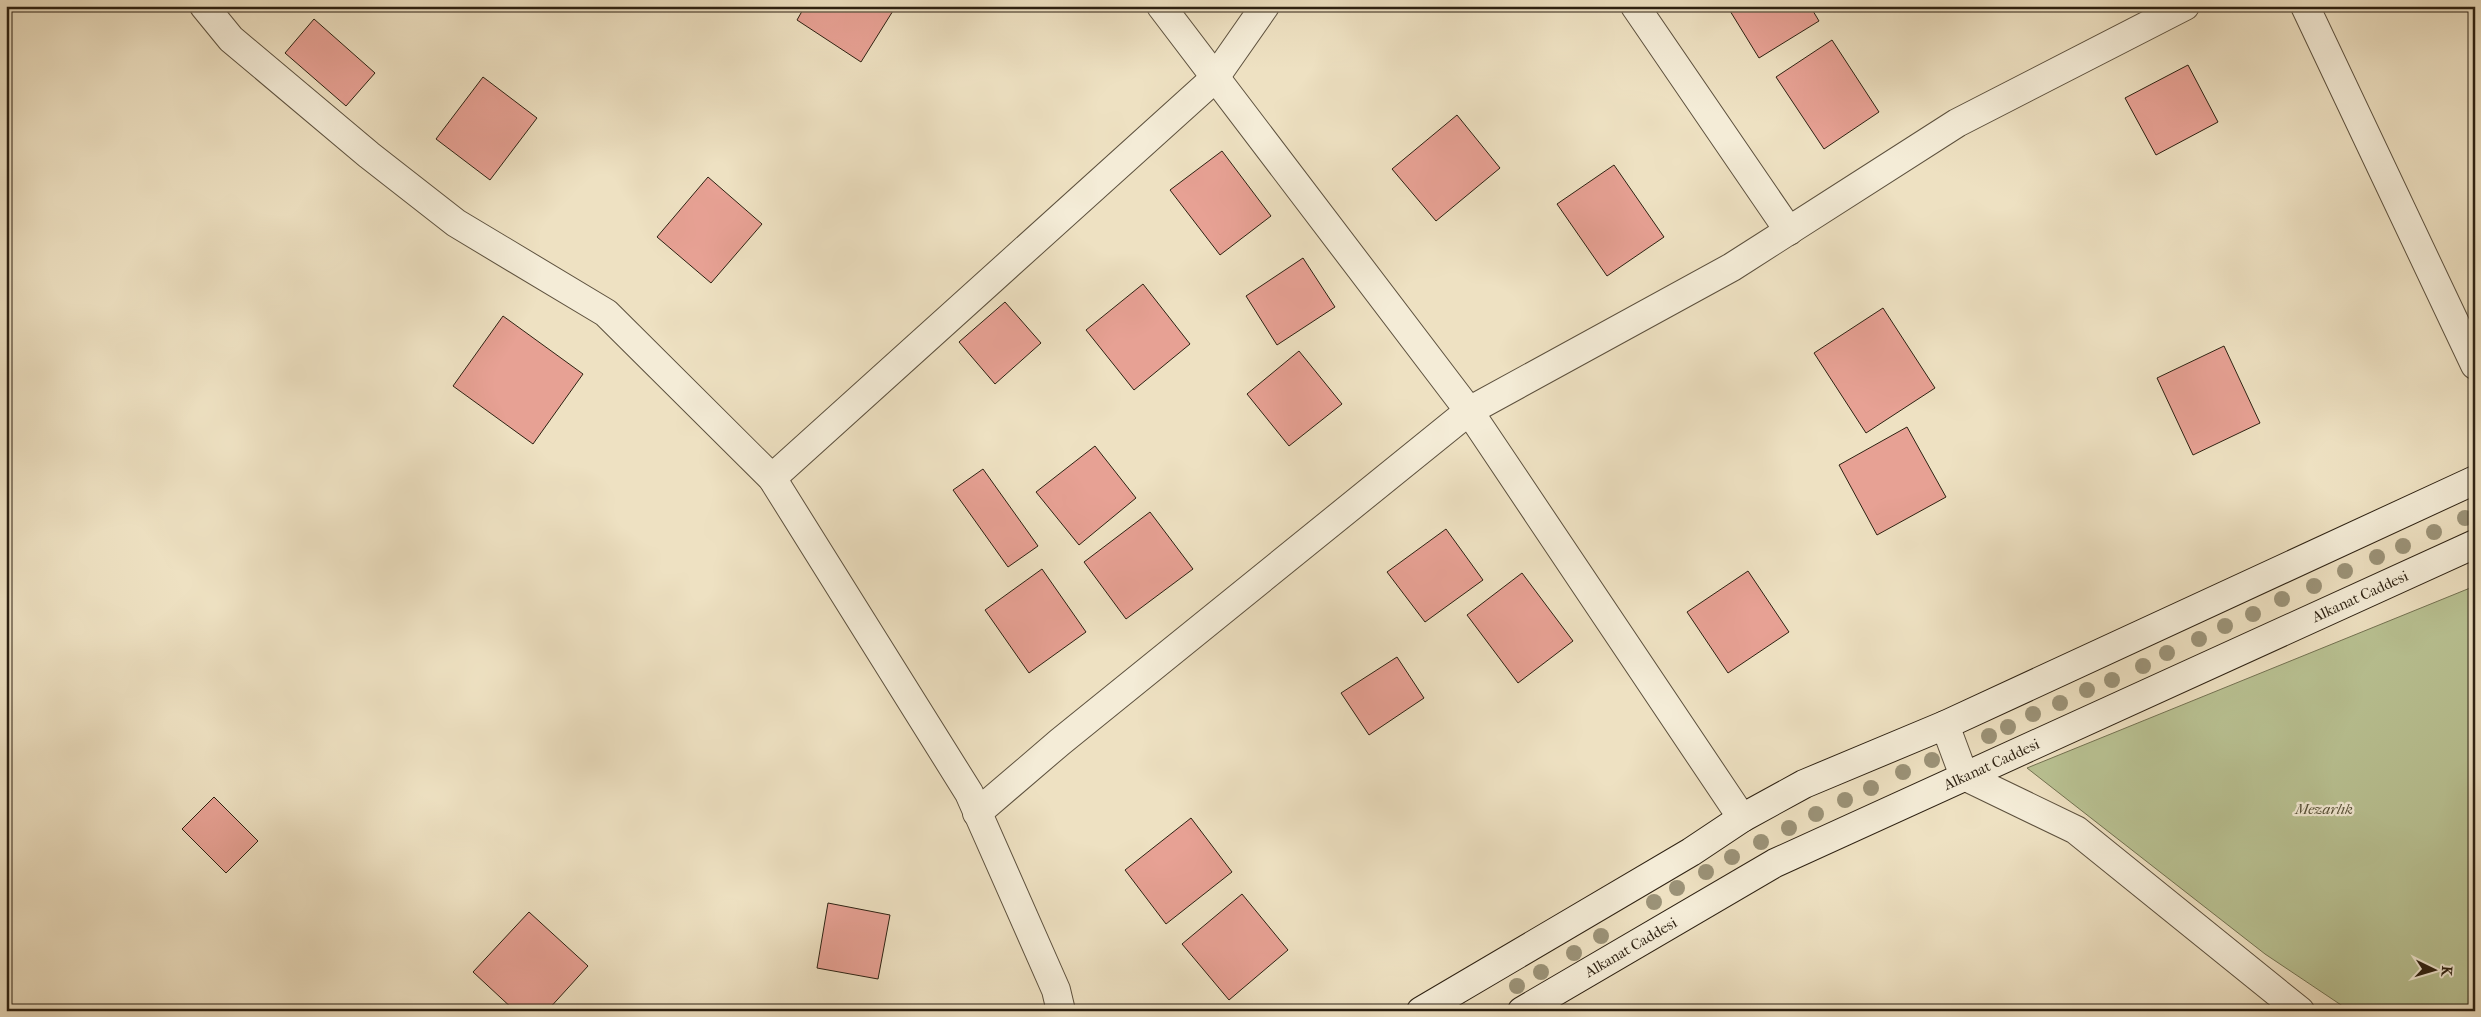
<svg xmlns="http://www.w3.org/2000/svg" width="2481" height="1017" viewBox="0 0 2481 1017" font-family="'IM FELL French Canon',serif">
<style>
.green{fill:#b9c293;stroke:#737252}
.building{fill:#e7a194;stroke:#2d2112}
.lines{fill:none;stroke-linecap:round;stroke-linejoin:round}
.street-casing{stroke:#5d513e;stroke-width:30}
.secondary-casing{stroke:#2d2112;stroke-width:30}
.street{stroke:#f4ecd7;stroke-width:28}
.secondary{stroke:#f4ecd7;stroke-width:28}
.tree{fill:#9b9277}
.labels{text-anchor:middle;stroke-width:4.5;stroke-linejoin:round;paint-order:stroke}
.street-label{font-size:15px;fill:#2d2112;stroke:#f4ecd7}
.park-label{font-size:15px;font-style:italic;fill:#575139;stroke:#f4ecd7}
</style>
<rect width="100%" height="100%" fill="#eee1c2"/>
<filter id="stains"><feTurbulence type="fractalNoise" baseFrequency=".004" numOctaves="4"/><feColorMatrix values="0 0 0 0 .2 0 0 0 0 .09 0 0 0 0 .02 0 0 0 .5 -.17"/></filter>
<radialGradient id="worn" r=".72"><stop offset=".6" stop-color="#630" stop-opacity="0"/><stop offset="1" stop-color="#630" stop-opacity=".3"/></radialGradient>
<polygon class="green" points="2475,586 2475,1011 2350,1011 2265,954 2027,768"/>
<g class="building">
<polygon points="805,6 896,6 861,62 797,20"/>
<polygon points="1727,6 1810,6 1819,21 1759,58"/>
<polygon points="314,19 375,73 346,106 285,53"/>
<polygon points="1832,40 1879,112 1824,149 1776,77"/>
<polygon points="2188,65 2218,122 2156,155 2125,98"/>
<polygon points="483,77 537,118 490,180 436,139"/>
<polygon points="1457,115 1500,168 1436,221 1392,169"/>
<polygon points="1222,151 1271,216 1220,255 1170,190"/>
<polygon points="1614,165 1664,237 1607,276 1557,204"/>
<polygon points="708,177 762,224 711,283 657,237"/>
<polygon points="1303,258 1335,307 1277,345 1246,296"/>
<polygon points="1143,284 1190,344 1134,390 1086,330"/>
<polygon points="1005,302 1041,343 995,384 959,342"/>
<polygon points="1883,308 1935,388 1866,433 1814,353"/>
<polygon points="503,316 583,374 533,444 453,386"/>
<polygon points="2224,346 2260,423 2193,455 2157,378"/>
<polygon points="1299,351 1342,404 1289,446 1247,394"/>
<polygon points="1907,427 1946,497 1877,535 1839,465"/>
<polygon points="1095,446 1136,498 1079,545 1036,492"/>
<polygon points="983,469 1038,546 1008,567 953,490"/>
<polygon points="1150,512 1193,569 1126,619 1084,562"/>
<polygon points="1446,529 1483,580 1425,622 1387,572"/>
<polygon points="1042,569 1086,632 1029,673 985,610"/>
<polygon points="1748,571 1789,632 1728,673 1687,612"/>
<polygon points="1522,573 1573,641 1518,683 1467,615"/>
<polygon points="1397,657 1424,698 1369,735 1341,693"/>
<polygon points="214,797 258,841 226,873 182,829"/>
<polygon points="1191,818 1232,872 1166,924 1125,870"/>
<polygon points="1242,894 1288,950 1229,1000 1182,944"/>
<polygon points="828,903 890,915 878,979 817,968"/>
<polygon points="529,912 588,966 547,1011 515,1011 473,972"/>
</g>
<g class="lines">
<g class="street-casing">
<g id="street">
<polyline points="204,6 231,39 369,155 456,223 606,313 772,478 969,793 1056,990 1061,1011"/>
<polyline points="1161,6 1469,411 1742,818"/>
<polyline points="1635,6 1789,231"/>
<polyline points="2305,6 2475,365"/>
<polyline points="772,478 1214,79 1265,6"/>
<polyline points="1945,725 1964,776 2076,830 2300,1011"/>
<polyline points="977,813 1060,742 1469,411 1732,267 1957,123 2185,6"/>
</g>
</g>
<g class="secondary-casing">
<g id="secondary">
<polyline points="1421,1011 1691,852 1742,818 1804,784 1945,725 2475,480"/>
<path id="s1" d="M1522,1011L1775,863L2475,544"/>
</g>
</g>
<use href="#street" class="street"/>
<use href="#secondary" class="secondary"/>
</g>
<g class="tree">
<circle cx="2465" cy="518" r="8"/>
<circle cx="2434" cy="532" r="8"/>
<circle cx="2403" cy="546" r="8"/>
<circle cx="2377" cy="557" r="8"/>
<circle cx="2345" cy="571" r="8"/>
<circle cx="2314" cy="586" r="8"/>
<circle cx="2282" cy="599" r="8"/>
<circle cx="2253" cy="614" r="8"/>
<circle cx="2225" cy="626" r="8"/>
<circle cx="2199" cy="639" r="8"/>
<circle cx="2167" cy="653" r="8"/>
<circle cx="2143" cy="666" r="8"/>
<circle cx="2112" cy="680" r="8"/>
<circle cx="2087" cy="690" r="8"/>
<circle cx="2060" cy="703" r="8"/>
<circle cx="2033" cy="714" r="8"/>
<circle cx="2008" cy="727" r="8"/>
<circle cx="1989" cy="736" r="8"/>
<circle cx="1932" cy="760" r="8"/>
<circle cx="1903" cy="772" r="8"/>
<circle cx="1871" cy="788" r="8"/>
<circle cx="1845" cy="800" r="8"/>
<circle cx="1816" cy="814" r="8"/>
<circle cx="1789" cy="828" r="8"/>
<circle cx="1761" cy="842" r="8"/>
<circle cx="1732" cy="857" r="8"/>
<circle cx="1706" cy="872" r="8"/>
<circle cx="1677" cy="888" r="8"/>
<circle cx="1654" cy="902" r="8"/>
<circle cx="1601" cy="936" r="8"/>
<circle cx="1574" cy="953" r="8"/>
<circle cx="1541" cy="972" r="8"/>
<circle cx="1517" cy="986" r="8"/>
</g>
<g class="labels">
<g class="street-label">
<text dy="5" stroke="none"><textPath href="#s1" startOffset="936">Alkanat Caddesi</textPath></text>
<text dy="5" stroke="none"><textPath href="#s1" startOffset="531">Alkanat Caddesi</textPath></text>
<text dy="5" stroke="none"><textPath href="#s1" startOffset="126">Alkanat Caddesi</textPath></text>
</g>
<g class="park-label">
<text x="2324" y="814">Mezarlık</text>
</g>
</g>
<rect width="2481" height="1017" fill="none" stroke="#eee1c2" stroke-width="25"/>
<rect x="8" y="8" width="2466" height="1002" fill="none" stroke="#2d2112" stroke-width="2.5"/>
<rect x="12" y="12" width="2456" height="992" fill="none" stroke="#2d2112"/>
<g transform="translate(2434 970) rotate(95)" stroke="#f4ecd7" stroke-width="4" paint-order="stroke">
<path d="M0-4L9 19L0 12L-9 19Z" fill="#2d2112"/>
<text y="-8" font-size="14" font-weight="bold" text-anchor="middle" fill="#2d2112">K</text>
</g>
<rect width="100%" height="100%" filter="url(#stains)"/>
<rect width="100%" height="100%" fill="url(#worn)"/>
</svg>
